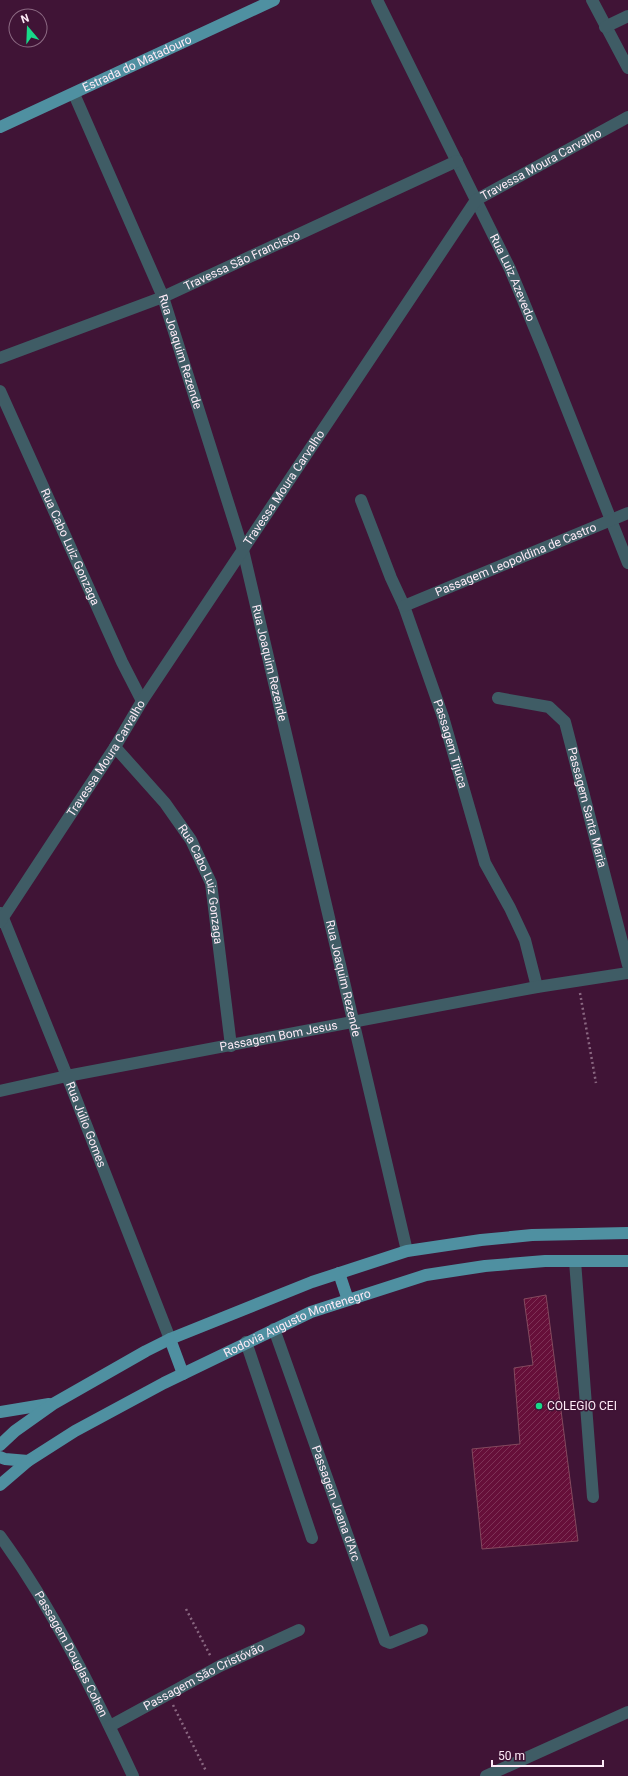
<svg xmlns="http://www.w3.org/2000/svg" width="628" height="1776" viewBox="0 0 628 1776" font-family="Roboto,sans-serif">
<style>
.building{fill:url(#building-hatch);stroke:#84495e}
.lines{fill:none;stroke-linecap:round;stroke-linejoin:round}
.path{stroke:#896780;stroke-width:2.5;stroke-dasharray:2 3;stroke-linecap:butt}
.minor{stroke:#3f5c65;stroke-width:12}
.major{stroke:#4f90a1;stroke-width:12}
.poi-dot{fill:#18d989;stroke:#401436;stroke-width:1.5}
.labels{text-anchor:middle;stroke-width:3;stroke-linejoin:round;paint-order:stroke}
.street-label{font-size:12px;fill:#fdebf7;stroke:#401436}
.poi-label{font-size:12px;fill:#fdebf7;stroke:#401436;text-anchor:start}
</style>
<defs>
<pattern id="building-hatch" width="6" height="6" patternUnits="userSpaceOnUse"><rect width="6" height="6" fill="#660f39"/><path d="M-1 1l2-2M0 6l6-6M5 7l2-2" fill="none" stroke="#7d3256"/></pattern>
</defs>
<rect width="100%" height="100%" fill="#401436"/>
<polygon class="building" points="546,1295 578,1541 482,1549 472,1449 520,1444 514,1368 533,1365 524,1299"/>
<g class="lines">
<g class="path">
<polyline points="580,993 596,1083"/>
<polyline points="186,1609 211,1657"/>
<polyline points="173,1705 206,1771"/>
</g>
<g class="minor">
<path id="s1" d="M377,0L510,269L544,351L628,563"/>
<polyline points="592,0 628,68"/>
<polyline points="605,27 628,16"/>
<path id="s2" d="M74,94L163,297L243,550L407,1251"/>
<path id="s3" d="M0,358L163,297L457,161"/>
<path id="s4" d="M0,391L122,662L142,701"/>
<path id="s5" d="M361,500L391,578L404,606L443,717L485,863L510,908L525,940L537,987"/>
<path id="s6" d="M404,606L628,513"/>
<path id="s7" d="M498,698L549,707L565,722L628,965"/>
<path id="s8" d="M115,747L165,803L191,840L211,883L231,1046"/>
<path id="s9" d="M1,913L67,1076L170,1339"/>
<path id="s10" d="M0,922L115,747L142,701L476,200L628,117"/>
<path id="s11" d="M0,1091L67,1076L537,987L628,973"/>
<polyline points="575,1261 593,1497"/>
<path id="s12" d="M274,1329L385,1641L390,1643L422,1630"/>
<polyline points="246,1342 312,1538"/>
<path id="s13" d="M0,1536C54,1610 94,1693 133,1776"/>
<path id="s14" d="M110,1726L220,1666L299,1630"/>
<polyline points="486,1776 628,1712"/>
</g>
<g class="major">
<path id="s15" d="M0,127L274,0"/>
<polyline points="339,1273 348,1300"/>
<polyline points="170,1339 183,1374"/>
<polyline points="0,1412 49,1404"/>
<polyline points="0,1445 15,1431 53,1404 146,1351 170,1339 312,1282 407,1251 481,1240 532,1235 628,1233"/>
<polyline points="0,1457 5,1459 28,1461"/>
<path id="s16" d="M0,1485L28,1461L75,1431L164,1383L311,1312L426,1275L485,1266L545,1261H628"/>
</g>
</g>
<circle class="poi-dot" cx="539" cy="1406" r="4"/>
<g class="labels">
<g class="street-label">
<text dy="4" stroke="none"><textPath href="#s15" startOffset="151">Estrada do Matadouro</textPath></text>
<text dy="4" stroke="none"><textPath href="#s10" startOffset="939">Travessa Moura Carvalho</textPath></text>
<text dy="4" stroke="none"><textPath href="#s3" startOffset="261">Travessa São Francisco</textPath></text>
<text dy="4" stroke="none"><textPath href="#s1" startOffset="309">Rua Luiz Azevedo</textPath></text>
<text dy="4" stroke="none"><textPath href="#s2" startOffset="279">Rua Joaquim Rezende</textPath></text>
<text dy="4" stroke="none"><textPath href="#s10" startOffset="519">Travessa Moura Carvalho</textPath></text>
<text dy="4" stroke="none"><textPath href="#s4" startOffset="171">Rua Cabo Luiz Gonzaga</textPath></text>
<text dy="4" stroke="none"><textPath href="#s6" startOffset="121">Passagem Leopoldina de Castro</textPath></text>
<text dy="4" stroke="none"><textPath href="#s2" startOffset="603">Rua Joaquim Rezende</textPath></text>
<text dy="4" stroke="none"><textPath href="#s5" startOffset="260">Passagem Tijuca</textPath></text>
<text dy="4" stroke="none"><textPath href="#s10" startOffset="195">Travessa Moura Carvalho</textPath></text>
<text dy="4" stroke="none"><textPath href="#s7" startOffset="162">Passagem Santa Maria</textPath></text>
<text dy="4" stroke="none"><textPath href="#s8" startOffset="166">Rua Cabo Luiz Gonzaga</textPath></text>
<text dy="4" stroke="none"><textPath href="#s2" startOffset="927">Rua Joaquim Rezende</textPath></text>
<text dy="4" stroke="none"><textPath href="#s11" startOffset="284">Passagem Bom Jesus</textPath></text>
<text dy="4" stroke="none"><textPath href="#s9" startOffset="228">Rua Júlio Gomes</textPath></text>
<text dy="4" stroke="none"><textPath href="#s16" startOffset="340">Rodovia Augusto Montenegro</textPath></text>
<text dy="4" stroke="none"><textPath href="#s12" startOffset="185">Passagem Joana d'Arc</textPath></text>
<text dy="4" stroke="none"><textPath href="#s13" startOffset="138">Passagem Douglas Cohen</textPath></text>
<text dy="4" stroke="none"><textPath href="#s14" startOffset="106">Passagem São Cristóvão</textPath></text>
</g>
<g class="poi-label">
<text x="547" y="1410">COLEGIO CEI</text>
</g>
</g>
<g transform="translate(28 28) rotate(341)"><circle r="19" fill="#401436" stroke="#8c6a83"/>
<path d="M0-3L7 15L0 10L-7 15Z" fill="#18d989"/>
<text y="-6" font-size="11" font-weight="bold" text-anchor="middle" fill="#fdebf7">N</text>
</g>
<path d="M492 1760v6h111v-6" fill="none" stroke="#fdebf7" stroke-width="2"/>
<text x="498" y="1760" font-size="12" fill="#fdebf7" stroke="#401436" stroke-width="3" paint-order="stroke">50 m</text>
</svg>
